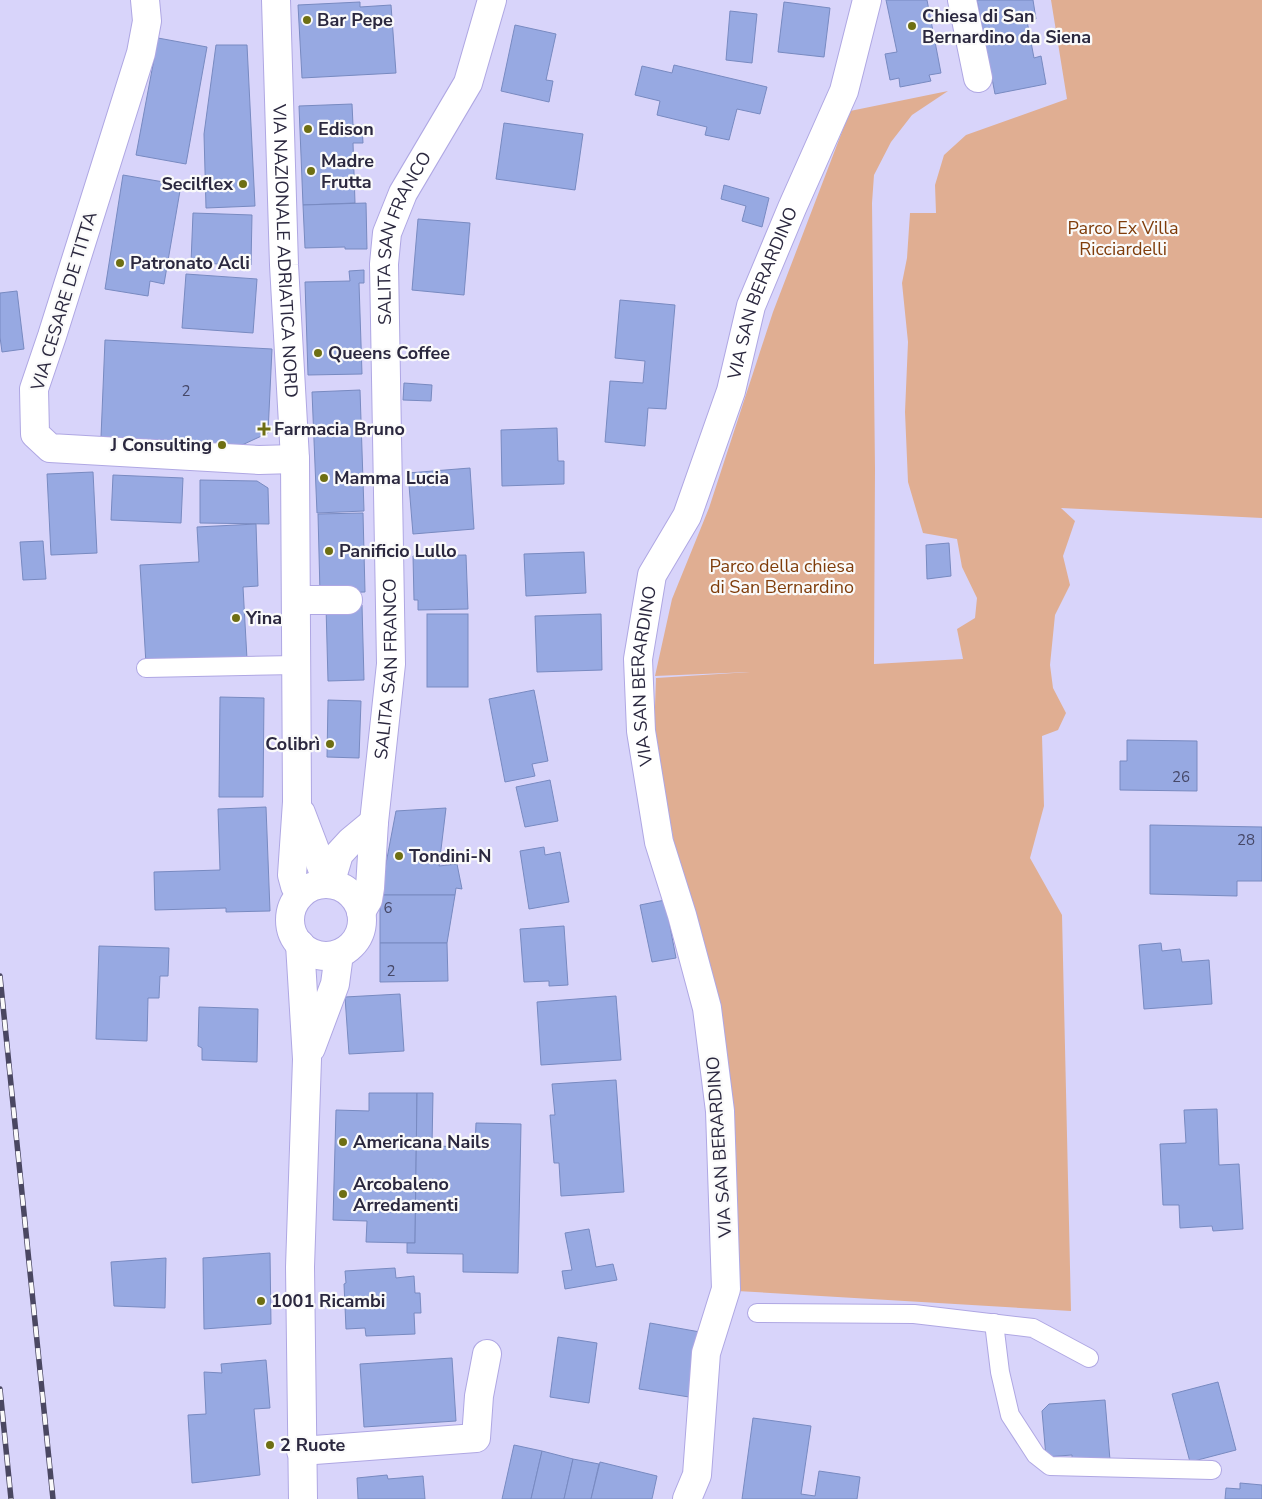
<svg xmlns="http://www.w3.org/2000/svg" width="1262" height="1499" viewBox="0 0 1262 1499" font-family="'Nunito Sans',sans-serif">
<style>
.green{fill:#e0ae92}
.building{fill:#97a9e2;stroke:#788ac1}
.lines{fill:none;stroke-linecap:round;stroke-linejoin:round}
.lane-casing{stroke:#afa7e3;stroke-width:20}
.street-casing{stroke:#afa7e3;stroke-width:30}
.secondary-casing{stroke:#afa7e3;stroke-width:30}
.lane{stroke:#fff;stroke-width:18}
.street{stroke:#fff;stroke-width:28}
.secondary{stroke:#fff;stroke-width:28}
.rail-casing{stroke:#4a4761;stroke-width:5.5}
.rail{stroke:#fafafa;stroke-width:4;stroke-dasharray:11;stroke-linecap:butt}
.poi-dot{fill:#6e6f13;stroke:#fafafa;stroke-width:2}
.labels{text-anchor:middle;stroke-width:4.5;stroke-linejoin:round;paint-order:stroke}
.number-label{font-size:15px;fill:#464868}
.poi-label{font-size:18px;font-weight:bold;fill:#2b283f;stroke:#fafafa;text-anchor:start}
.park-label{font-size:18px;fill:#7f3c0a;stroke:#fafafa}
.street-label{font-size:18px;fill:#2b283f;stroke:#fafafa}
</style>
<rect width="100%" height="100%" fill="#d8d4fa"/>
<polygon class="green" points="1051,0 1262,0 1262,518 1061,508 1075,521 1063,556 1070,585 1055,615 1050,665 1053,688 1066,713 1058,730 1042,736 1044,806 1030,858 1062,915 1071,1311 737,1291 736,1141 722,1043 677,858 654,735 656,678 750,672 655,676 672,599 709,508 773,312 850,111 948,91 912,115 891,142 874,175 872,203 875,469 874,664 963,659 957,629 975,618 977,598 962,567 957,539 923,533 908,482 905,412 908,342 902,283 907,258 910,213 936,213 935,185 944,155 966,135 1067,99"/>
<g class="building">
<polygon points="886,0 927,0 941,73 929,75 931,81 900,87 899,78 890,80 885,54 897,52"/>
<polygon points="977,0 1033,0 1036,19 1027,21 1034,58 1041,56 1046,84 995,94"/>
<polygon points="360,2 360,7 391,5 396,73 302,78 298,5"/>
<polygon points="784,2 830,8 824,57 778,52"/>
<polygon points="730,11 757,14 752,63 726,60"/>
<polygon points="515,25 556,34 546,80 553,81 549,102 501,91"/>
<polygon points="158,38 207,47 186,164 136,155"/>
<polygon points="216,45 247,45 255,206 206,208 204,134"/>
<polygon points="674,65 767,87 760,114 737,109 729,140 705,135 707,127 657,115 660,101 635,95 642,66 672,73"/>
<polygon points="352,104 353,125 362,125 363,143 353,143 355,203 303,205 299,106"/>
<polygon points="504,123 583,134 575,190 496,179"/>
<polygon points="123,175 181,185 164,284 150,281 148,296 105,289"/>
<polygon points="724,185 769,198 762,227 742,221 746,206 721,199"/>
<polygon points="366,203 367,249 345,249 345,247 305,248 303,205"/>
<polygon points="193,213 252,215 251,265 191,263"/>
<polygon points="418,219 470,223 464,295 412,290"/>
<polygon points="364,270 364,283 359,283 362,374 308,375 305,282 350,281 349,271"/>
<polygon points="186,274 257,279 253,333 182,328"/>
<polygon points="17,291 24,349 2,352 0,337 0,293"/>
<polygon points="620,300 675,305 666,409 648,408 645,446 605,442 610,381 643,383 645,361 615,358"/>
<polygon points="105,340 272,349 268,433 242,445 101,437"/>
<polygon points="404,383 432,385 431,401 403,400"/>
<polygon points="360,390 364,511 317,513 312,392"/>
<polygon points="557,428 558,461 564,461 564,484 502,486 501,430"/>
<polygon points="470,468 474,529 413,534 408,473"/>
<polygon points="93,472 97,553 51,555 47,474"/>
<polygon points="113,475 183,478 181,523 111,520"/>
<polygon points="200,480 257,481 268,488 269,524 200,523"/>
<polygon points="363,513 365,592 320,593 318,514"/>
<polygon points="256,524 258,586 243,587 247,659 146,664 140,565 199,562 197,527"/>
<polygon points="43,541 46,579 23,580 20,542"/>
<polygon points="949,543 951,576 927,579 926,545"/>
<polygon points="584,552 586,593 526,596 524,554"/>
<polygon points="466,555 468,609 418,610 418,600 414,600 413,556"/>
<polygon points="362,605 364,680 328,681 326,606"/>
<rect x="427" y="614" width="41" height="73"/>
<polygon points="601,614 602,670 537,672 535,616"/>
<polygon points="534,690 548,761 532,764 535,776 505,782 489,699"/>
<polygon points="220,697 264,698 263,797 219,797"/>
<polygon points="328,700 361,701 359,758 327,757"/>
<polygon points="1127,740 1197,741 1197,791 1120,790 1120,761 1127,761"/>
<polygon points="550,780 558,821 525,827 516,787"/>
<polygon points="266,807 270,911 226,912 226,908 155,910 154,872 220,870 218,809"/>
<polygon points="446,808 439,866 457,864 462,889 456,888 455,895 380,895 396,811"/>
<polygon points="1150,825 1262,827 1262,881 1237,881 1237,896 1150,894"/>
<polygon points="544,847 545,855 560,852 569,902 529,909 520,851"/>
<polygon points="380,895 455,895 447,943 380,943"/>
<polygon points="665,900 676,958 652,962 640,905"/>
<polygon points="564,926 568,985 549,986 549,981 524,982 520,929"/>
<polygon points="380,943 447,943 448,981 380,982"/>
<polygon points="1161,943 1162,951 1180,949 1182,962 1209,960 1212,1004 1144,1009 1139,945"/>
<polygon points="99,946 169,948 168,976 160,976 159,998 148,998 147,1041 96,1039"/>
<polygon points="400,994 404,1051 349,1054 345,997"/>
<polygon points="616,996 621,1060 541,1065 537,1002"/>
<polygon points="199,1007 258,1009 257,1062 202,1060 202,1048 198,1046"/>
<polygon points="616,1080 624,1192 561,1196 559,1163 554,1163 550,1115 555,1115 552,1084"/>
<polygon points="369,1093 417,1093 415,1243 366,1242 367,1221 333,1220 336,1110 369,1111"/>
<polygon points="417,1093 433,1093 432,1146 475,1147 476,1123 521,1124 518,1273 463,1272 463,1254 407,1253 407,1243 415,1243"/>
<polygon points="1217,1109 1219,1165 1239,1164 1243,1229 1213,1231 1212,1226 1180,1228 1179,1205 1163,1205 1160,1144 1186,1143 1184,1110"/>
<polygon points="589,1229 596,1267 613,1264 617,1280 565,1289 562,1271 572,1270 565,1233"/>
<polygon points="270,1253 271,1324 204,1329 203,1258"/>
<polygon points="166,1258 165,1308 114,1306 111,1262"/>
<polygon points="395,1268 396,1278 414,1276 415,1293 420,1293 421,1313 414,1313 415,1334 366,1336 365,1328 346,1329 344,1284 346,1283 345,1271"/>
<polygon points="650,1323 700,1332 689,1397 639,1389"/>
<polygon points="558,1337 597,1343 589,1403 550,1397"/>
<polygon points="452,1358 456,1421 364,1427 360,1364"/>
<polygon points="266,1360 270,1408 254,1409 260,1475 192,1483 188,1415 206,1414 204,1372 222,1373 221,1364"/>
<polygon points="1218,1382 1236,1450 1190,1462 1172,1394"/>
<polygon points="1105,1400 1110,1460 1072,1463 1072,1455 1046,1457 1042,1411 1049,1404"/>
<polygon points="753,1418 811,1426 801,1494 815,1496 819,1471 860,1477 857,1499 742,1499"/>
<polygon points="514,1445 542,1451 531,1499 502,1499"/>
<polygon points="542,1451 573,1459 564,1499 531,1499"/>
<polygon points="573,1459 599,1464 591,1499 564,1499"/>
<polygon points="600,1462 657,1476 652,1499 591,1499"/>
<polygon points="387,1475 388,1479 423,1476 425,1499 358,1499 357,1478"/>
<polygon points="1240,1483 1262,1485 1262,1499 1225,1499 1226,1488 1240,1489"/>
</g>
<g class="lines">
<g class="lane-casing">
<g id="lane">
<polyline points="146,668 296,665"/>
<polyline points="757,1313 914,1314 1033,1328 1089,1358"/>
<polyline points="994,1323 1000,1372 1010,1415 1036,1455 1050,1466 1212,1470"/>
</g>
</g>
<g class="street-casing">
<g id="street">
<polyline points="145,0 147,21 141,53 52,336 34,389 35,434 50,448 259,460 295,459"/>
<polyline points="962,0 978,78"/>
<polyline points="296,600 348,600"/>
<polyline points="301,1451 476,1438 479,1396 487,1354"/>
<path id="s1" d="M687,1499L697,1475L706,1353L726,1289L720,1111L707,1008L682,915L659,842L641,731L638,659L652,575L687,516L731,391L751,306L792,208L844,91L867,0"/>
</g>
</g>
<g class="secondary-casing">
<g id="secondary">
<path id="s2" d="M276,0L284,265L295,459L297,802L292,875L295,886L301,894"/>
<polyline points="301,813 328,884"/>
<polyline points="330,884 339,854 351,841 374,822"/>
<circle cx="326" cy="920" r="36"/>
<path id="s3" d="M361,912L368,900L370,888L374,822L391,664L384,264L387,233L403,193L468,83L492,0"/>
<polyline points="300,944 307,1059 300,1267 303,1499"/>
<polyline points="311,1048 335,984 339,954"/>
</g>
</g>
<use href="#lane" class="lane"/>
<use href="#street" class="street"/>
<use href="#secondary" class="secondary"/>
<g class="rail-casing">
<g id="rail">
<polyline points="0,976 53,1499"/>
<polyline points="0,1389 11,1499"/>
</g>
</g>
<use href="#rail" class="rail"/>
</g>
<g class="poi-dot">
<circle cx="307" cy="20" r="5"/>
<circle cx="912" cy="26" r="5"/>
<circle cx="308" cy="129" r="5"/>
<circle cx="311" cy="171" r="5"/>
<circle cx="243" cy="184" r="5"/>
<circle cx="120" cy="263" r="5"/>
<circle cx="318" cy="353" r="5"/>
<path d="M261.5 421.5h5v5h5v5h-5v5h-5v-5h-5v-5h5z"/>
<circle cx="222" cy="445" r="5"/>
<circle cx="324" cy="478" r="5"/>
<circle cx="329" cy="551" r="5"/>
<circle cx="236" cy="618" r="5"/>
<circle cx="330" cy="744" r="5"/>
<circle cx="399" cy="856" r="5"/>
<circle cx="343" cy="1142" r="5"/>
<circle cx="343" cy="1194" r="5"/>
<circle cx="261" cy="1301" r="5"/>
<circle cx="270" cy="1445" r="5"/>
</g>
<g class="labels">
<g class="number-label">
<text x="186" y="396">2</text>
<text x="1181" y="782">26</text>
<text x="1246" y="845">28</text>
<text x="388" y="913">6</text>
<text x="391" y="976">2</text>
</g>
<g class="poi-label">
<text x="922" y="22">Chiesa di San<tspan x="922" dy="21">Bernardino da Siena</tspan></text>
<text x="317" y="26">Bar Pepe</text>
<text x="318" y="135">Edison</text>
<text x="321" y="167">Madre<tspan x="321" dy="21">Frutta</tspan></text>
<text x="233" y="190" text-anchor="end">Secilflex</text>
<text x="130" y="269">Patronato Acli</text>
<text x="328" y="359">Queens Coffee</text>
<text x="274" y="435">Farmacia Bruno</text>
<text x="212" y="451" text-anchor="end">J Consulting</text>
<text x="334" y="484">Mamma Lucia</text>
<text x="339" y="557">Panificio Lullo</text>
<text x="246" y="624">Yina</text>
<text x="320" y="750" text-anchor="end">Colibrì</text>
<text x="409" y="862">Tondini-N</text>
<text x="353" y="1148">Americana Nails</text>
<text x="353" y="1190">Arcobaleno<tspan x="353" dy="21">Arredamenti</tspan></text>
<text x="271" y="1307">1001 Ricambi</text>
<text x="280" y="1451">2 Ruote</text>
</g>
<g class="park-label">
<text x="1123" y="234">Parco Ex Villa<tspan x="1123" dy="21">Ricciardelli</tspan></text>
<text x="782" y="572">Parco della chiesa<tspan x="782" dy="21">di San Bernardino</tspan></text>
</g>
<g class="street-label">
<text dy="6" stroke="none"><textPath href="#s3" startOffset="681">SALITA SAN FRANCO</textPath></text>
<text dy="6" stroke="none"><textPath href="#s2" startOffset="251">VIA NAZIONALE ADRIATICA NORD</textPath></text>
<text dy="6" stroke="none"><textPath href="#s1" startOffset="1244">VIA SAN BERARDINO</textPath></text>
<text transform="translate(64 301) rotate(-73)" y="6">VIA CESARE DE TITTA</text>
<text dy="6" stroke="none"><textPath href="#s3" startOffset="246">SALITA SAN FRANCO</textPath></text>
<text dy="6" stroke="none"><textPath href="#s1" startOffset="838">VIA SAN BERARDINO</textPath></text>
<text transform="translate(719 1147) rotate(-94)" y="6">VIA SAN BERARDINO</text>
</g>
</g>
</svg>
